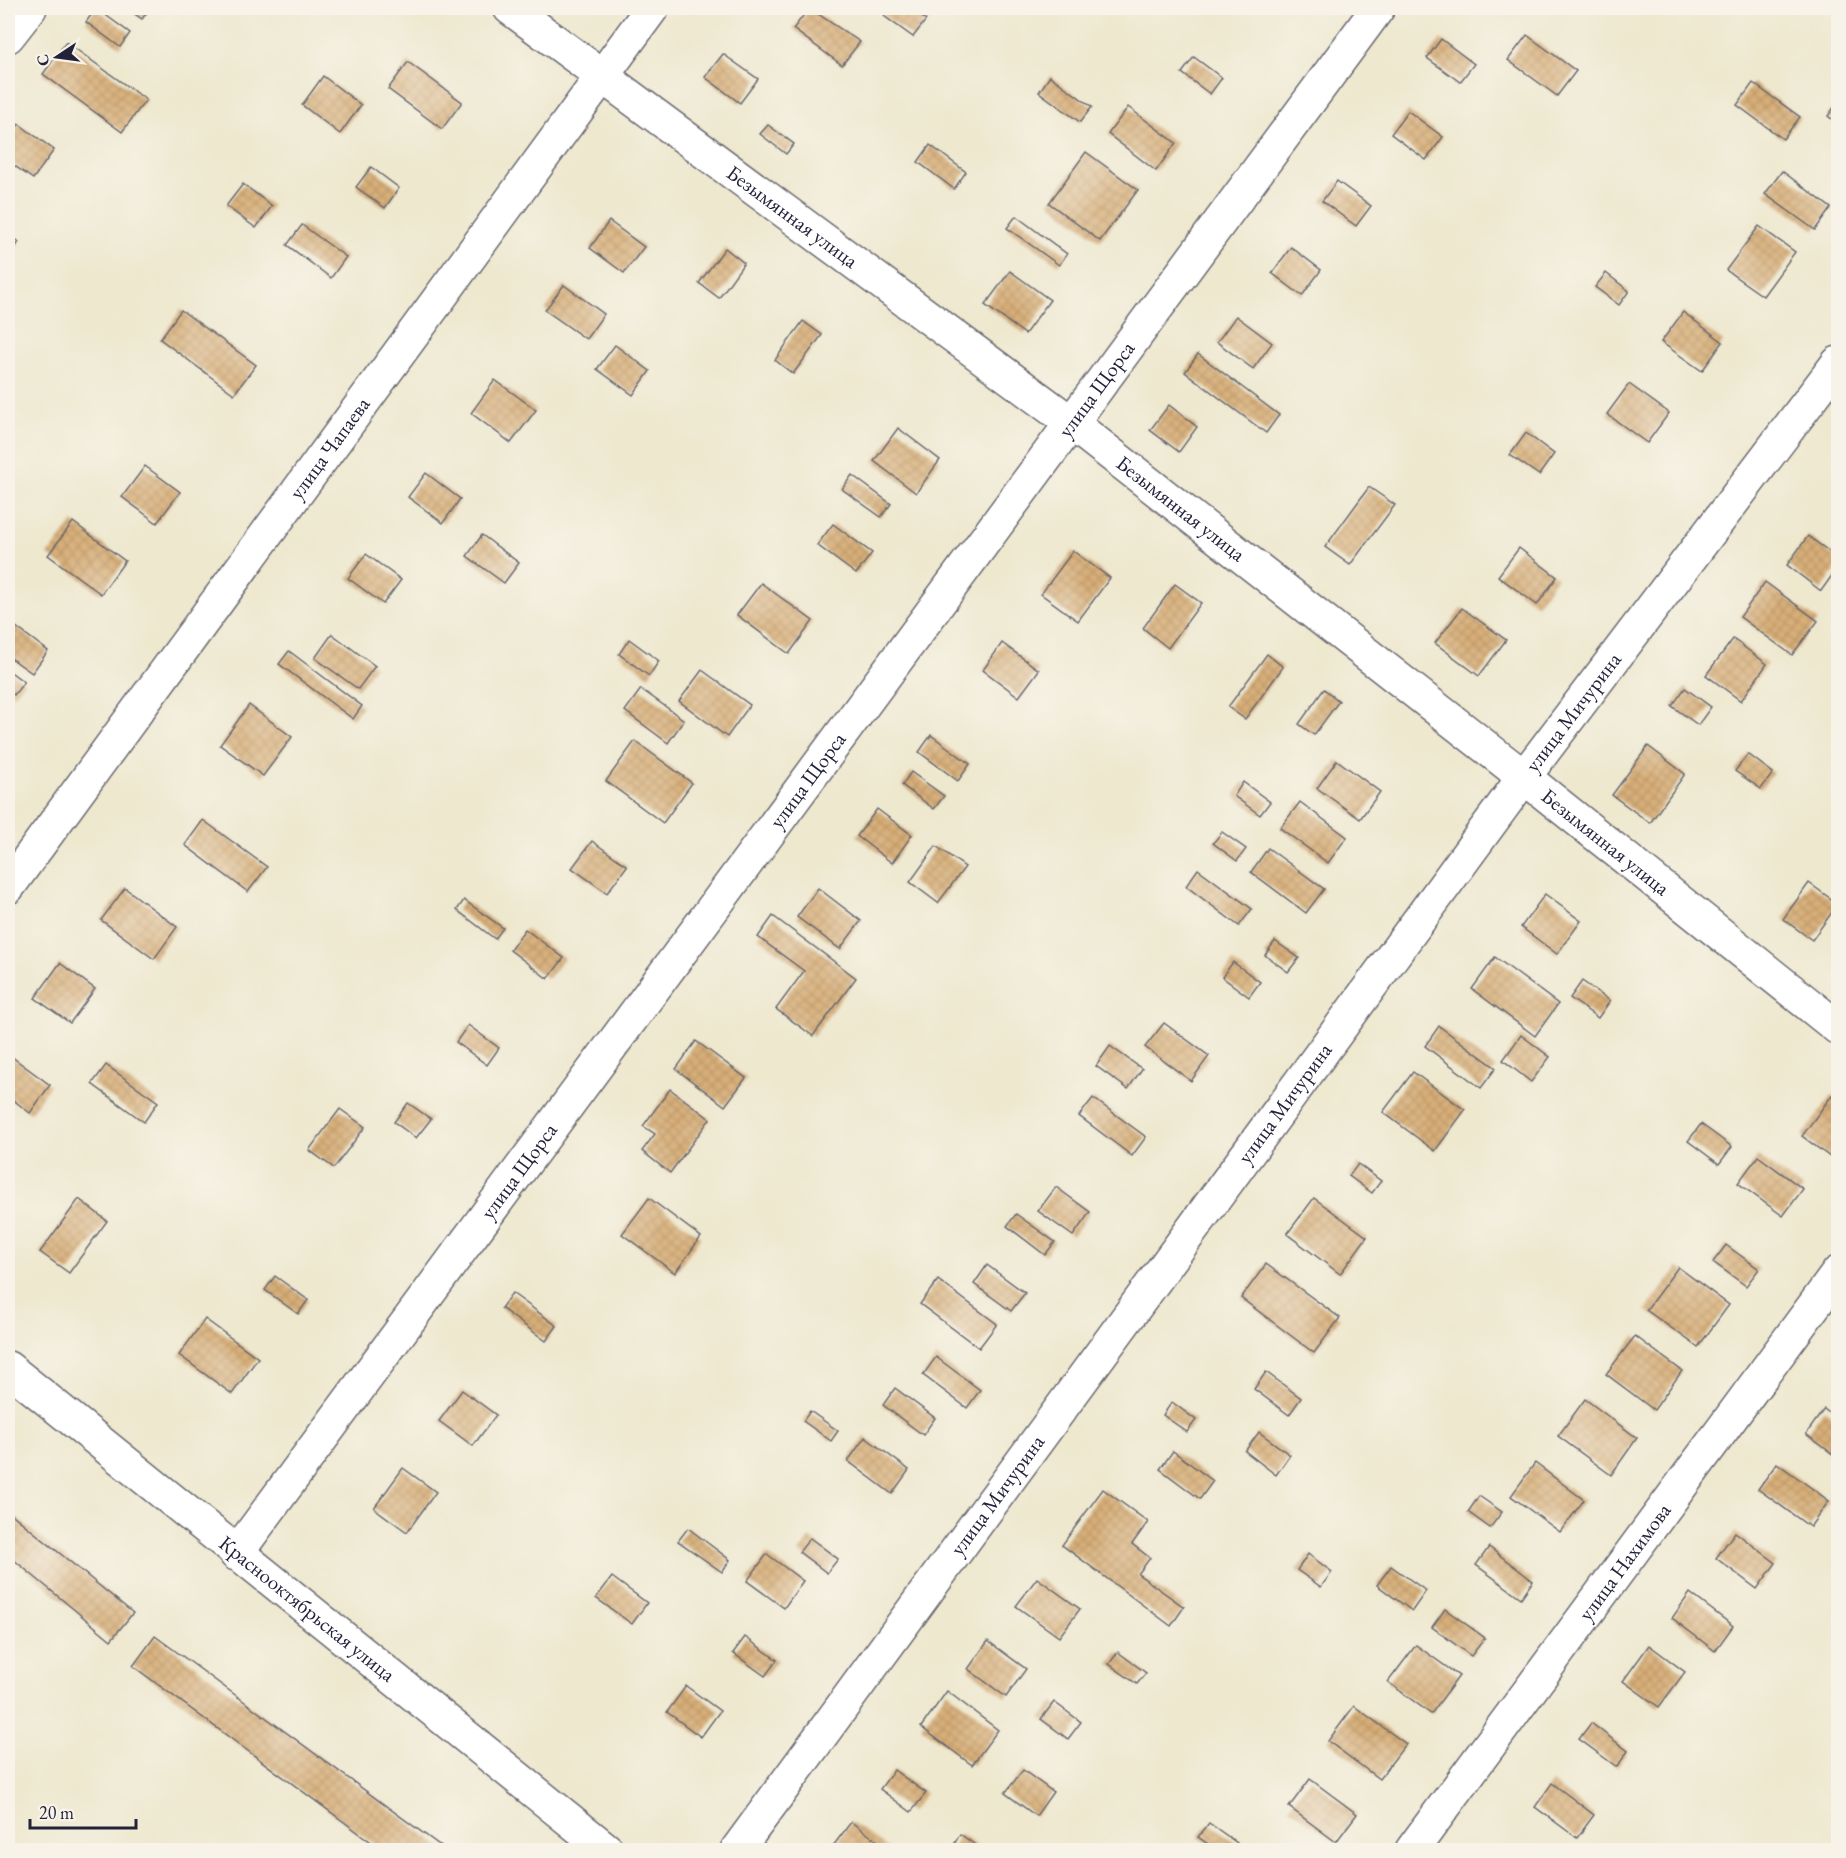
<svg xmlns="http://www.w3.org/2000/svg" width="1846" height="1858" viewBox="0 0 1846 1858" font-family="'EB Garamond',serif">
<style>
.building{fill:url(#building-cross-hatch)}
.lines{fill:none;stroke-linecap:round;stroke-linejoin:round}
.street-casing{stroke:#69676f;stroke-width:36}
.secondary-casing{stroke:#69676f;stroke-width:36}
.street{stroke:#fff;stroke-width:33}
.secondary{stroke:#fff;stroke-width:33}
.labels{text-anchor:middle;stroke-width:5;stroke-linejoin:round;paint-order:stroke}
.street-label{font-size:21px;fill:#22223b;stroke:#f7f3e8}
</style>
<defs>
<pattern id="building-cross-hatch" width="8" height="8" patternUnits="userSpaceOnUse" patternTransform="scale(1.5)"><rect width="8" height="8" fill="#d8af78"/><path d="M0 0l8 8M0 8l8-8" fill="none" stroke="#b99669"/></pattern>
</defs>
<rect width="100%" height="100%" fill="#f7f3e8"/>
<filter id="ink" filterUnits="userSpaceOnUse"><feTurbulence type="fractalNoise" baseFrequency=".0167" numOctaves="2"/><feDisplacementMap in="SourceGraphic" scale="12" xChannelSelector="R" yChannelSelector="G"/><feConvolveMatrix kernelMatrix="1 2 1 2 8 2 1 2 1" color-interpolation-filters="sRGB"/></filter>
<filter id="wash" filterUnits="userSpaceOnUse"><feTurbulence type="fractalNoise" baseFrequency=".008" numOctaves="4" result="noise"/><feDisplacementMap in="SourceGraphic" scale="24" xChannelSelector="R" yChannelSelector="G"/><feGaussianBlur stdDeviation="1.35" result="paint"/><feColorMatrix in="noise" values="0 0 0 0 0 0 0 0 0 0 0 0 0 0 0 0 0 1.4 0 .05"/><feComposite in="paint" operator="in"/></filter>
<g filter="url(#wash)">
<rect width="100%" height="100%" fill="#eee8cf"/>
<g id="blocks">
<g class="building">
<polygon points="96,8 130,33 120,47 86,22"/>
<polygon points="126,8 150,8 142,19"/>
<polygon points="809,8 860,42 842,65 793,29"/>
<polygon points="890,8 909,8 926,20 913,37 884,16"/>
<polygon points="1527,35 1576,71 1557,96 1508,60"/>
<polygon points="1441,39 1474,64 1460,82 1427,58"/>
<polygon points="66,42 146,100 122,132 43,74"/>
<polygon points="723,54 758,79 740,103 705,77"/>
<polygon points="1194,57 1222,78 1210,94 1182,73"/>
<polygon points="408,62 462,102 442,129 388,89"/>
<polygon points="323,76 361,105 340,134 302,105"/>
<polygon points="1050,76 1092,107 1080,122 1039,92"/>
<polygon points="1753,83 1800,117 1783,139 1737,105"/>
<polygon points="1838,102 1838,124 1828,116"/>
<polygon points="1128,107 1176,143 1156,171 1108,134"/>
<polygon points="1408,111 1443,137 1426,160 1391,134"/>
<polygon points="19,124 54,150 33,179 8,161 8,139"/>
<polygon points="768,125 794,144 786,154 760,134"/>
<polygon points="930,145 966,172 954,189 918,162"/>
<polygon points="1086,152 1138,190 1100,241 1049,203"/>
<polygon points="371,167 399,188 385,208 356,187"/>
<polygon points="1782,171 1831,208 1815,230 1765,194"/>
<polygon points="1337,181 1371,206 1356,226 1322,201"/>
<polygon points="243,184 272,206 256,228 226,206"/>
<polygon points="1016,216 1067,254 1059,265 1007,228"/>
<polygon points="609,221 644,247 624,273 590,248"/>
<polygon points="302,225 346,257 331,278 287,245"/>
<polygon points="1759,226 1795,252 1763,296 1726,270"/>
<polygon points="8,233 19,242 8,258"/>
<polygon points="1291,247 1321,270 1302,296 1272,273"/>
<polygon points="725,248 744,263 719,298 699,283"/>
<polygon points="1010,271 1050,300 1025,334 985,305"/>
<polygon points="1606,273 1629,291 1619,305 1595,287"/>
<polygon points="564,285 604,314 586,339 545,310"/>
<polygon points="181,310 256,365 234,394 160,339"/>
<polygon points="1683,312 1723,342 1702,371 1661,342"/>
<polygon points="1236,316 1272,343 1253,369 1217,342"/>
<polygon points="803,321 822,335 793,374 775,360"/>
<polygon points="615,345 650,371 633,395 597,369"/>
<polygon points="1198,354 1279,415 1266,433 1185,372"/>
<polygon points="495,380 536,410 511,443 471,413"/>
<polygon points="1629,384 1669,413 1647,443 1607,414"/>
<polygon points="1169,405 1197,427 1179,452 1150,430"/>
<polygon points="898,428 940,460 916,493 874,461"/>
<polygon points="1526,433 1554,454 1539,475 1510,455"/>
<polygon points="145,466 180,492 157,523 122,497"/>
<polygon points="426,473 460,499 443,523 408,497"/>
<polygon points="852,475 891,504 881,517 842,489"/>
<polygon points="1369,487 1395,505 1350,565 1325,547"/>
<polygon points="73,522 125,561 101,594 48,555"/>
<polygon points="833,524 872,553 856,574 817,545"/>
<polygon points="482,535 519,563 504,583 467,556"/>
<polygon points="1808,536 1838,558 1838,567 1821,591 1787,565"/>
<polygon points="1519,548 1557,577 1537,605 1498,576"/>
<polygon points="1073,551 1110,578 1078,621 1041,594"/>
<polygon points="366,554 401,580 383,604 348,578"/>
<polygon points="1765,582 1818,621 1792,655 1740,617"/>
<polygon points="761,583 813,621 789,654 737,615"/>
<polygon points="1175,584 1201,603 1168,648 1143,628"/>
<polygon points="1462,608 1506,640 1479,676 1435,643"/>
<polygon points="8,621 48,651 32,673 8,656"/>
<polygon points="332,634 375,666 358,689 315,658"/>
<polygon points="629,639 659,661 649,676 619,654"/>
<polygon points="1733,639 1767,664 1741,701 1706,675"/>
<polygon points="1002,643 1039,670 1019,697 983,670"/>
<polygon points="289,651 362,706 353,719 279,664"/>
<polygon points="1267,654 1283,667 1245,719 1228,707"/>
<polygon points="8,670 24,682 14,695 8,690"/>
<polygon points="702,670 750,705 727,737 679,701"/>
<polygon points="1685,688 1711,707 1698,725 1672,706"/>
<polygon points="641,689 684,720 668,743 625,711"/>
<polygon points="1324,689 1339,701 1314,735 1299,724"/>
<polygon points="249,705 292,737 263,776 220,745"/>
<polygon points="931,735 970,764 958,781 919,752"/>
<polygon points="635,741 692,783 663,823 606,781"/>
<polygon points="1648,746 1685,774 1650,823 1612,795"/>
<polygon points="1748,754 1773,773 1761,789 1735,771"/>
<polygon points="1337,760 1380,792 1360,819 1317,788"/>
<polygon points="911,772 944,796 934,809 902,785"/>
<polygon points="1243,782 1270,802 1260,815 1234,796"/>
<polygon points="1300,802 1347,837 1328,863 1280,828"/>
<polygon points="877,809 912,835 892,863 857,836"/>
<polygon points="203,820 267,867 248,892 185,845"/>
<polygon points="1222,832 1246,849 1237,861 1213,843"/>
<polygon points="592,841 627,866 607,893 572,868"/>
<polygon points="936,846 965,867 938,903 910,882"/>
<polygon points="1268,848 1324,889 1306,913 1251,872"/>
<polygon points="1198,869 1252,909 1239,926 1186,886"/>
<polygon points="1809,883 1838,904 1812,940 1783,919"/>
<polygon points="125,888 177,927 154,959 101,920"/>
<polygon points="818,888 861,921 840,949 797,917"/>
<polygon points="1545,894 1581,921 1557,954 1521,927"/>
<polygon points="464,900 503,928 495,939 457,910"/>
<polygon points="773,916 856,978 813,1036 776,1009 804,971 758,937"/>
<polygon points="525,929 564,958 548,979 510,950"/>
<polygon points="1275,941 1299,958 1288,972 1265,955"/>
<polygon points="1495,957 1558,1004 1535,1036 1472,989"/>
<polygon points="1233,962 1260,982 1249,997 1222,977"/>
<polygon points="60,963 95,989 70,1023 35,998"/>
<polygon points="1582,981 1610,1001 1598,1018 1570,998"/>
<polygon points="1164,1023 1209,1056 1191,1081 1145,1047"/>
<polygon points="468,1025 499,1048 487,1065 456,1042"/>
<polygon points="1439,1026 1496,1068 1481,1088 1425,1046"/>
<polygon points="1521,1035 1550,1057 1531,1082 1503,1060"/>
<polygon points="696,1041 746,1078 725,1106 676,1069"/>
<polygon points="1110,1046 1142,1069 1128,1089 1096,1066"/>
<polygon points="8,1054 50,1085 30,1113 8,1096"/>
<polygon points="106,1065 158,1102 144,1122 92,1084"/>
<polygon points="1413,1072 1465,1110 1435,1151 1383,1112"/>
<polygon points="670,1089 710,1119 670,1173 642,1151 655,1134 643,1126"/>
<polygon points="1832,1095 1838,1100 1838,1163 1802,1136"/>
<polygon points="1093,1098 1146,1137 1132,1156 1079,1116"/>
<polygon points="408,1103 431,1119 416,1138 394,1122"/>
<polygon points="340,1109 365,1127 334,1168 309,1150"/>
<polygon points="1701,1124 1732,1147 1719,1164 1688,1141"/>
<polygon points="1758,1156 1803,1189 1783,1216 1738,1183"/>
<polygon points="1358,1164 1381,1181 1372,1193 1349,1176"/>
<polygon points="1056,1187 1090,1212 1073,1236 1038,1211"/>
<polygon points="649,1198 701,1237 675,1273 622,1234"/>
<polygon points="1314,1198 1367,1237 1340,1274 1287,1234"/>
<polygon points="79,1199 107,1221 69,1273 40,1252"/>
<polygon points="1016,1214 1055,1242 1045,1255 1007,1226"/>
<polygon points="1726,1245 1759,1269 1746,1286 1713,1262"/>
<polygon points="1266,1264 1340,1318 1314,1353 1241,1298"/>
<polygon points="987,1265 1025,1293 1011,1311 974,1284"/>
<polygon points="1678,1267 1729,1305 1698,1347 1646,1310"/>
<polygon points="275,1276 308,1300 298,1314 265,1290"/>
<polygon points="938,1280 997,1324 979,1348 920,1304"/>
<polygon points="512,1293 557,1326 546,1341 501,1308"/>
<polygon points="205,1319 258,1358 232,1394 179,1355"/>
<polygon points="1635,1336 1682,1371 1654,1410 1606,1374"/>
<polygon points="936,1357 980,1390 967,1408 923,1375"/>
<polygon points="1266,1372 1301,1398 1289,1415 1254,1389"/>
<polygon points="895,1388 935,1418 923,1435 883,1405"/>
<polygon points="462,1390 496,1415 473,1446 439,1421"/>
<polygon points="1585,1399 1637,1438 1611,1475 1558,1436"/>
<polygon points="1172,1402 1196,1420 1187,1432 1163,1415"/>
<polygon points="1824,1409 1838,1420 1838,1458 1806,1434"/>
<polygon points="810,1411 838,1431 831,1441 803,1421"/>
<polygon points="1259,1432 1290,1455 1276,1475 1245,1451"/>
<polygon points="865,1437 909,1470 892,1494 848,1461"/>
<polygon points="1173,1451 1213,1481 1200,1499 1160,1469"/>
<polygon points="1535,1463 1584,1500 1560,1532 1511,1496"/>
<polygon points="1777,1463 1829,1501 1810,1527 1758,1489"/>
<polygon points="403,1468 436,1492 407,1532 374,1508"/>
<polygon points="1103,1489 1148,1522 1132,1544 1150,1558 1138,1574 1184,1607 1171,1626 1062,1545"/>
<polygon points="1479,1496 1502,1512 1490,1528 1468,1512"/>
<polygon points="8,1511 133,1613 111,1640 8,1555"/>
<polygon points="688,1528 730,1560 722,1572 678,1541"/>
<polygon points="1735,1532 1776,1563 1757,1589 1716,1558"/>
<polygon points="810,1538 838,1559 827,1573 799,1552"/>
<polygon points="1489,1547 1533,1581 1521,1598 1476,1565"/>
<polygon points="767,1554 803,1581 784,1608 747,1581"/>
<polygon points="1308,1554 1332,1572 1321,1587 1297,1570"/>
<polygon points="1391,1566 1426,1591 1412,1611 1377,1585"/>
<polygon points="612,1577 647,1603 632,1624 596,1598"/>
<polygon points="1037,1578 1080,1609 1059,1637 1016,1606"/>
<polygon points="1690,1593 1733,1626 1715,1651 1672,1618"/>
<polygon points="1445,1609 1485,1638 1471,1656 1432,1627"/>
<polygon points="155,1636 446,1850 382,1850 133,1666"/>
<polygon points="745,1637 777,1660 765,1676 733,1653"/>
<polygon points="988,1641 1026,1669 1006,1697 968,1669"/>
<polygon points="1416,1645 1459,1676 1431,1714 1388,1682"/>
<polygon points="1649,1645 1685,1672 1659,1707 1623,1681"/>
<polygon points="1118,1652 1146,1673 1137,1684 1109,1664"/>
<polygon points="686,1686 720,1711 701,1737 667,1712"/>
<polygon points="947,1691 998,1730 972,1765 921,1727"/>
<polygon points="1054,1702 1081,1722 1068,1739 1041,1719"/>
<polygon points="1354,1706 1406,1744 1379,1779 1328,1741"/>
<polygon points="1591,1723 1628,1751 1617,1767 1579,1739"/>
<polygon points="894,1770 926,1793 911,1812 880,1789"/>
<polygon points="1023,1770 1053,1792 1036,1816 1005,1793"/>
<polygon points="1310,1779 1357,1814 1336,1842 1289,1807"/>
<polygon points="1552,1783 1594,1815 1577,1838 1535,1807"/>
<polygon points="851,1822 890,1850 830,1850"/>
<polygon points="1209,1823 1237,1843 1231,1850 1217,1850 1198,1837"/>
<polygon points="960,1834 982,1850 951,1850"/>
</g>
</g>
</g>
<g filter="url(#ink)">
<use href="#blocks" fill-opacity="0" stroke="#69676f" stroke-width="1.5"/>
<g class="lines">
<g class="street-casing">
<g id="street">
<path id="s1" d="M510,8L1070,422L1524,777L1838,1028"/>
<polyline points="8,36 30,8"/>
<path id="s2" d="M8,1368L607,1850"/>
<path id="s3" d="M236,1554L1378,8"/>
<path id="s4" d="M737,1850L1524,777L1838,363"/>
<path id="s5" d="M1412,1850L1838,1273"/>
</g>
</g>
<g class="secondary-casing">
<g id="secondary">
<path id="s6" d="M8,887L652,8"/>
</g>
</g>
<use href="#street" class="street"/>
<use href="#secondary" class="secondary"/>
</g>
</g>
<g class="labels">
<g class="street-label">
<text dy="7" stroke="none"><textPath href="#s1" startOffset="351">Безымянная улица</textPath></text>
<text dy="7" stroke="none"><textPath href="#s3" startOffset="1448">улица Щорса</textPath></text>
<text dy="7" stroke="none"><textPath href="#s6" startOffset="544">улица Чапаева</textPath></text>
<text dy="7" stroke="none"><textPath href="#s1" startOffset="837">Безымянная улица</textPath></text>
<text dy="7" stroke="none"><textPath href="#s4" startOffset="1412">улица Мичурина</textPath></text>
<text dy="7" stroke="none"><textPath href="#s3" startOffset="962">улица Щорса</textPath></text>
<text dy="7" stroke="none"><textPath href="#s1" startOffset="1377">Безымянная улица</textPath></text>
<text dy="7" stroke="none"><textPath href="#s4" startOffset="926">улица Мичурина</textPath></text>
<text dy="7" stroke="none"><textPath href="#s3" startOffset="476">улица Щорса</textPath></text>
<text dy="7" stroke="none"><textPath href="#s4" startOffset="440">улица Мичурина</textPath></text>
<text dy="7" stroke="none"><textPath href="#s5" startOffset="358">улица Нахимова</textPath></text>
<text dy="7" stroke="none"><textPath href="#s2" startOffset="384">Краснооктябрьская улица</textPath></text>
</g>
</g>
<rect width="1846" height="1858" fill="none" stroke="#f7f3e8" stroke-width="30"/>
<g transform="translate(57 57) rotate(257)" stroke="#f7f3e8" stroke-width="4.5" paint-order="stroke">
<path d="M0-4.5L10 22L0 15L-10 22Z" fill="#22223b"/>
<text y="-9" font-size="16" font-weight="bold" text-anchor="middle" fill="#22223b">С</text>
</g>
<path d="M30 1819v9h106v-9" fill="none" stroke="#22223b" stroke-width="3"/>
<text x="39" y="1819" font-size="18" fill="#22223b" stroke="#f7f3e8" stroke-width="4.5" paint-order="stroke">20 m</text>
</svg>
